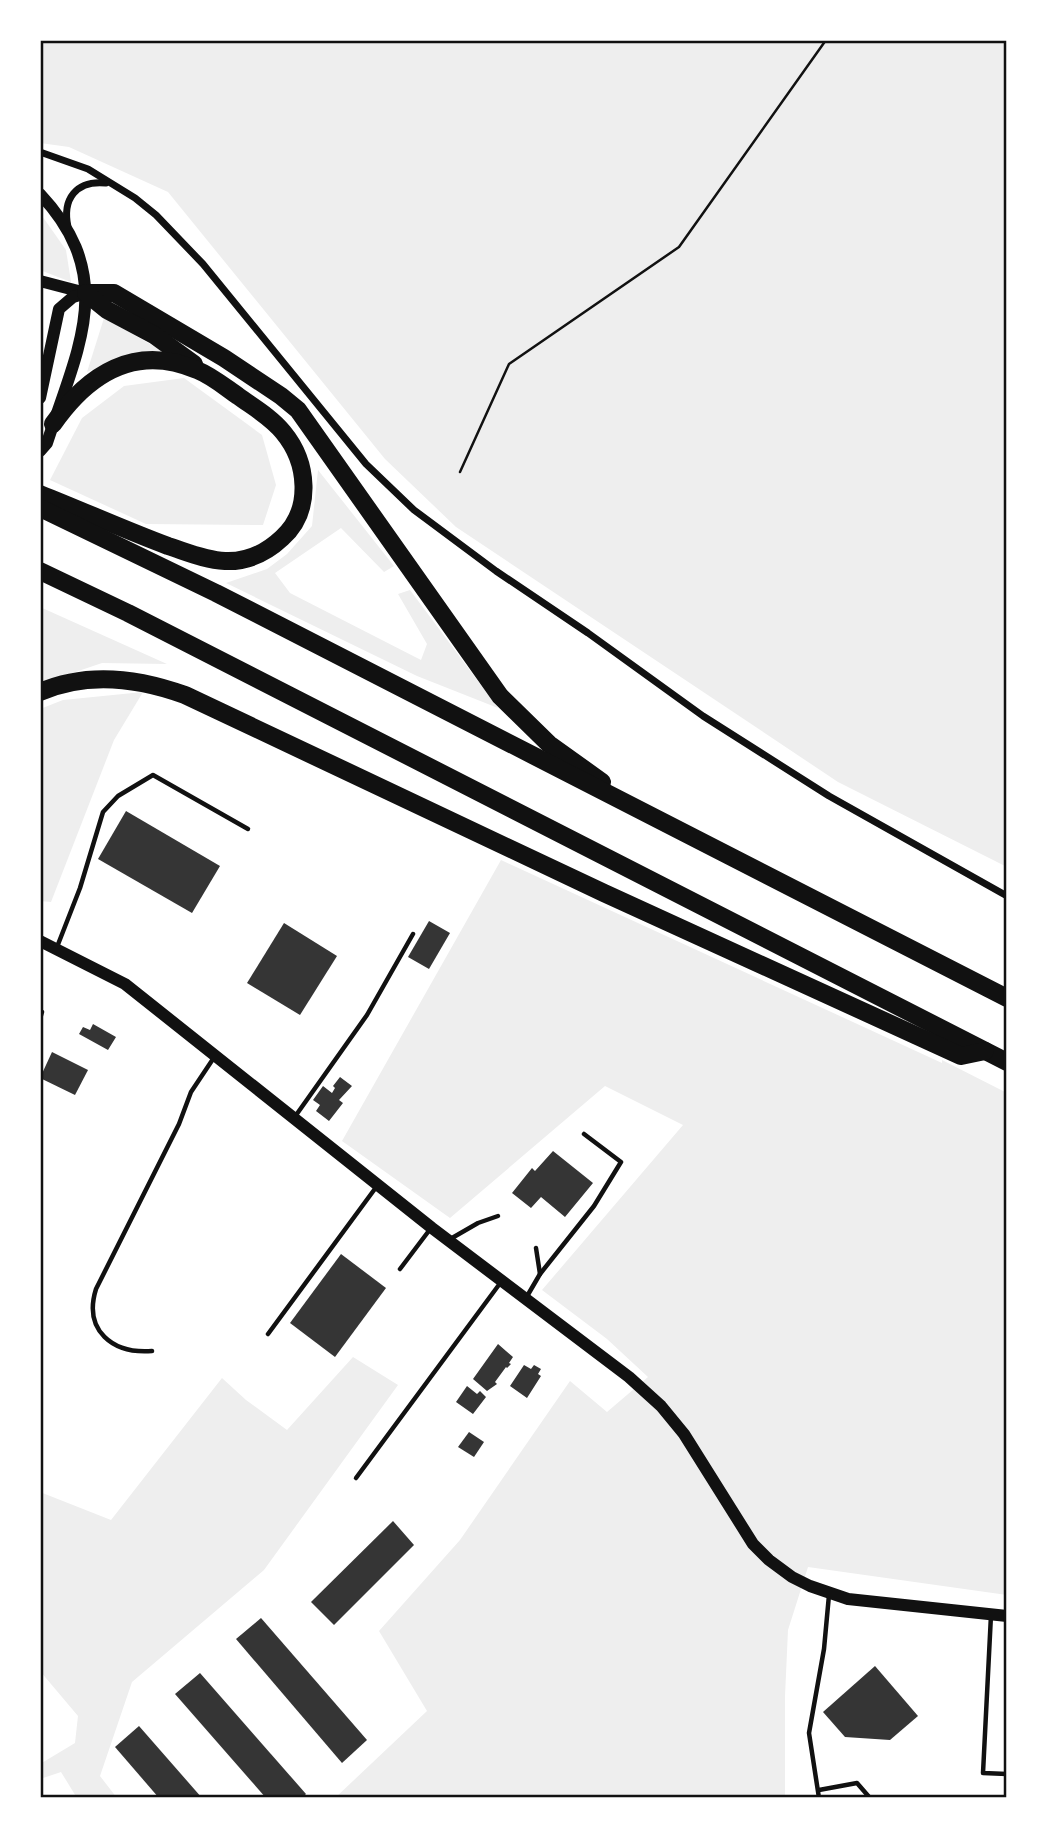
<svg xmlns="http://www.w3.org/2000/svg" width="1047" height="1838" viewBox="0 0 1047 1838" font-family="Karla,sans-serif">
<style>
.green{fill:#eee}
.building{fill:#353535}
.lines{fill:none;stroke-linecap:round;stroke-linejoin:round}
.path{stroke:#111;stroke-width:2.5}
.service{stroke:#111;stroke-width:4.5}
.minor{stroke:#111;stroke-width:7}
.tertiary{stroke:#111;stroke-width:12}
.secondary{stroke:#111;stroke-width:12}
.motorway{stroke:#111;stroke-width:18}
.neatline{fill:none;stroke:#111;stroke-width:2.5}
</style>
<rect width="100%" height="100%" fill="#fff"/>
<g class="green">
<polygon points="40,40 1007,40 1007,867 838,782 456,527 385,459 168,192 69,147 40,143"/>
<polygon points="40,213 66,250 71,282 40,270"/>
<polygon points="104,318 166,353 127,356 87,372"/>
<polygon points="184,378 262,435 276,485 263,525 146,524 50,480 82,418 124,386"/>
<polygon points="318,470 394,566 384,572 341,528 275,573 290,593 421,660 427,644 398,594 410,590 498,708 417,676 226,583 267,569 287,554 312,526"/>
<polygon points="40,607 167,664 102,663 40,684"/>
<polygon points="143,692 114,740 51,902 40,901 40,709 63,700"/>
<polygon points="501,860 942,1063 942,1060 1007,1093 1007,1595 808,1567 788,1630 785,1696 785,1798 335,1798 427,1711 379,1631 460,1540 570,1381 607,1412 648,1377 607,1339 542,1290 683,1125 605,1086 450,1218 342,1141"/>
<polygon points="353,1357 398,1385 264,1570 132,1682 100,1776 117,1798 77,1798 61,1772 40,1779 40,1764 75,1743 78,1716 40,1671 40,1492 111,1520 222,1378 246,1400 287,1430"/>
</g>
<g class="building">
<polygon points="126,811 220,866 192,913 98,859"/>
<polygon points="429,921 450,933 429,969 408,957"/>
<polygon points="284,923 337,956 300,1015 247,983"/>
<polygon points="93,1024 116,1037 108,1050 79,1034 83,1027 90,1030"/>
<polygon points="52,1052 88,1070 75,1095 40,1078"/>
<polygon points="340,1077 352,1086 339,1100 343,1103 329,1121 316,1111 320,1105 313,1100 323,1086 332,1093 335,1088 333,1086"/>
<polygon points="553,1151 593,1183 565,1217 541,1197 531,1208 512,1193 532,1168 535,1171"/>
<polygon points="341,1254 386,1288 335,1357 290,1323"/>
<polygon points="498,1344 513,1357 509,1363 511,1364 507,1368 506,1367 495,1382 497,1384 487,1391 473,1379"/>
<polygon points="524,1365 531,1369 534,1365 541,1369 538,1374 541,1376 527,1398 510,1386"/>
<polygon points="467,1386 477,1394 480,1391 486,1397 473,1414 456,1402"/>
<polygon points="469,1432 484,1442 474,1457 458,1447"/>
<polygon points="393,1521 414,1545 334,1625 311,1602"/>
<polygon points="261,1618 367,1740 342,1763 236,1639"/>
<polygon points="875,1666 918,1716 890,1740 845,1737 823,1712"/>
<polygon points="200,1673 306,1794 302,1798 266,1798 175,1694"/>
<polygon points="139,1726 202,1798 159,1798 115,1747"/>
</g>
<g class="lines">
<polyline class="path" points="460,472 509,364 679,247 826,40"/>
<g class="service">
<polyline points="57,947 80,888 103,812 118,796 153,775 248,829"/>
<polyline points="40,1019 42,1012"/>
<polyline points="294,1118 367,1015 413,934"/>
<polyline points="452,1238 478,1223 498,1216"/>
<polyline points="400,1269 431,1228"/>
<polyline points="540,1274 594,1206 621,1162 584,1134"/>
<polyline points="526,1298 540,1274 536,1248"/>
<polyline points="268,1334 377,1186"/>
<path d="M152,1351C113,1354 83,1331 96,1289L179,1124L191,1092L215,1056"/>
<polyline points="356,1478 501,1282"/>
<polyline points="991,1615 983,1773 1007,1774"/>
<polyline points="819,1790 857,1783 870,1798"/>
<polyline points="819,1798 809,1733 824,1649 829,1595"/>
</g>
<g class="minor">
<polyline points="40,152 88,169 135,198 156,215 203,264 366,464 414,510 496,571 588,633 703,716 829,796 1007,896"/>
<path d="M68,227C62,199 76,180 106,183"/>
</g>
<polyline class="tertiary" points="40,941 125,984 432,1228 629,1377 661,1406 684,1434 753,1544 769,1560 792,1577 810,1586 848,1599 1007,1616"/>
<g class="secondary">
<path d="M40,194C119,278 77,349 47,443L40,451"/>
<polyline points="40,281 86,293"/>
<polyline points="40,398 59,309 73,297 86,293"/>
</g>
<g class="motorway">
<polyline points="86,293 114,293 224,358 281,396 298,410 500,696 549,744 602,782"/>
<polyline points="86,293 107,310 154,335 194,364"/>
<path d="M40,494C83,511 125,530 168,546C187,552 205,560 225,561C247,562 266,553 282,538C313,510 308,462 283,432C271,417 253,407 238,396C225,387 212,376 197,370C135,343 88,374 53,424"/>
<polyline points="40,508 216,593 1007,998"/>
<polyline points="40,571 128,613 1007,1062"/>
<path d="M40,692C88,671 138,678 185,695L604,893L961,1056L985,1051"/>
</g>
</g>
<rect width="1047" height="1838" fill="none" stroke="#ffffff" stroke-width="84"/>
<rect x="42" y="42" width="963" height="1754" class="neatline"/>
</svg>
